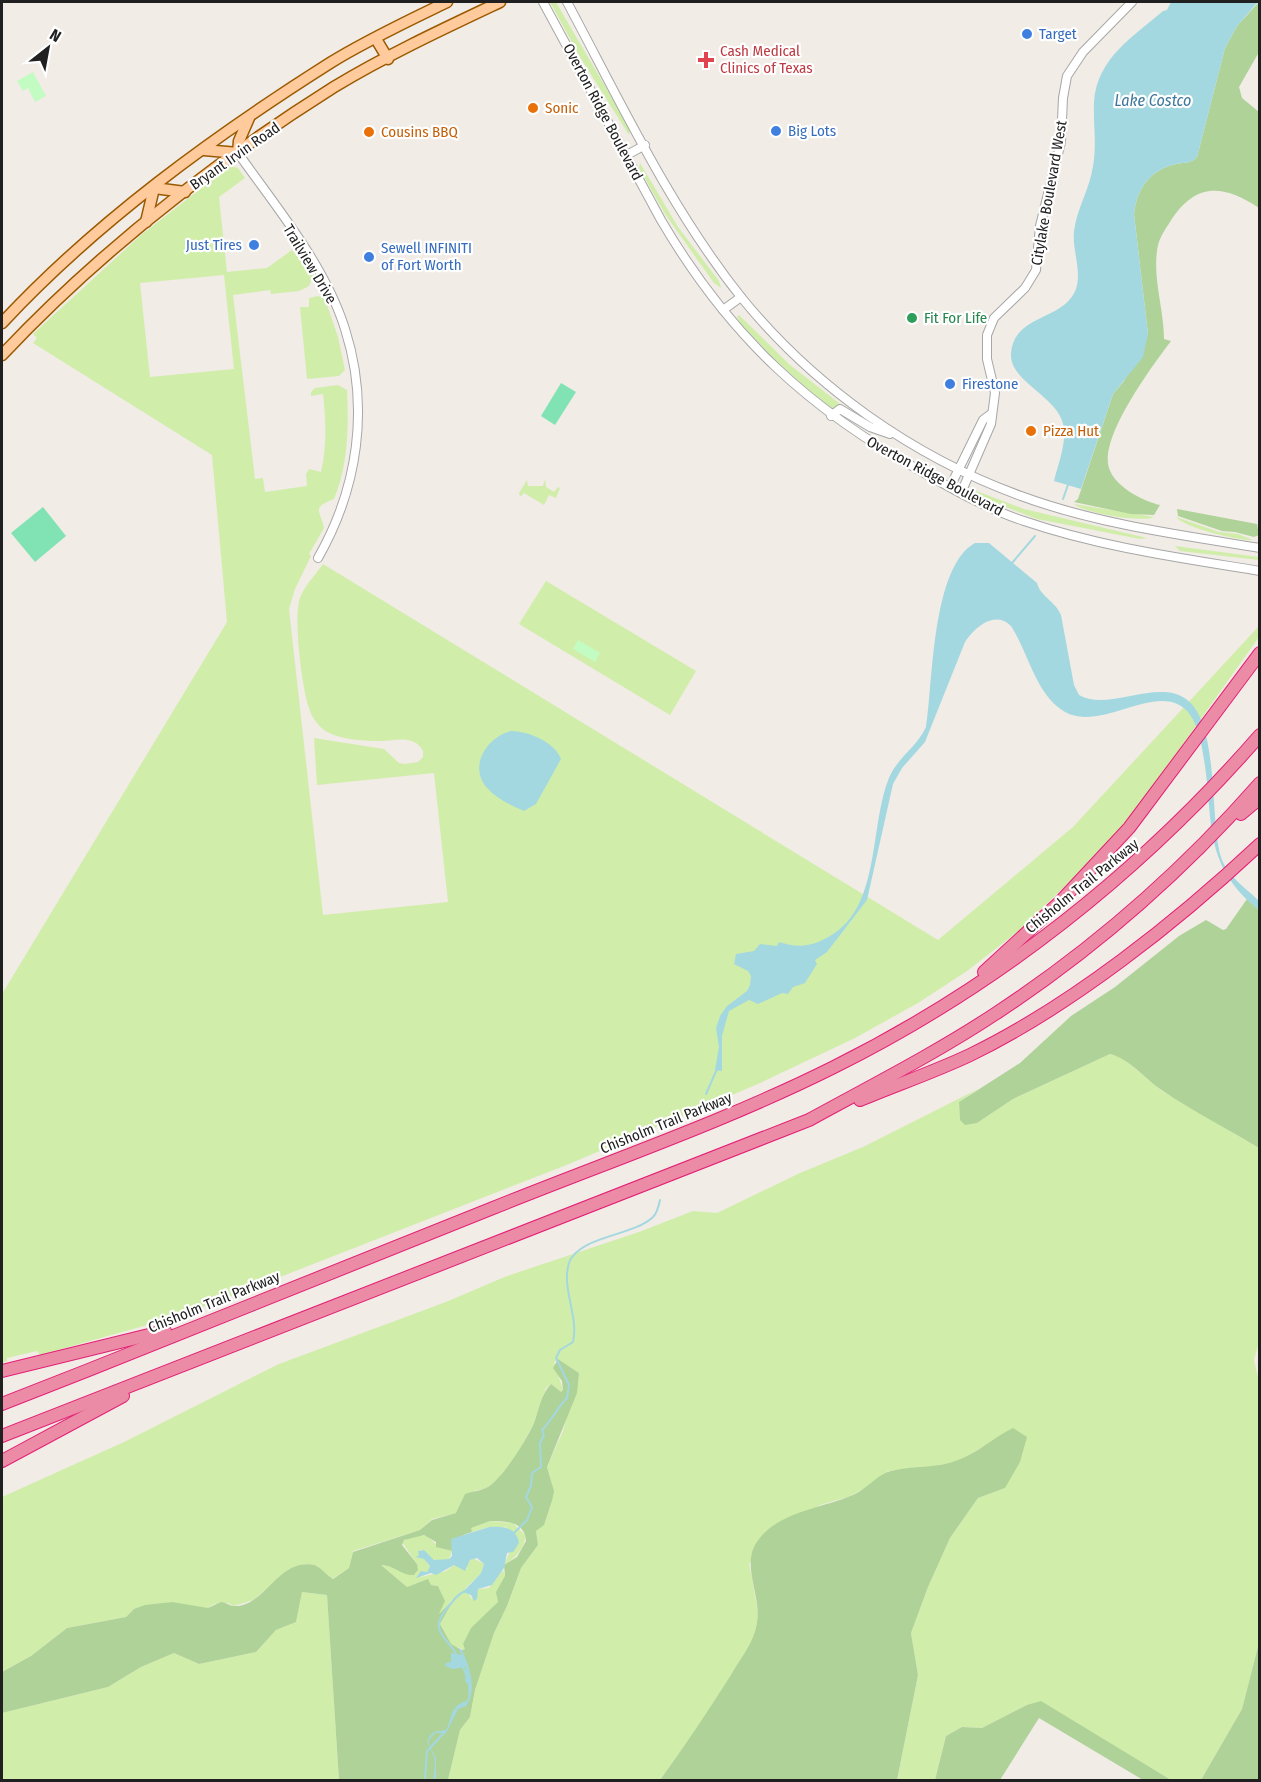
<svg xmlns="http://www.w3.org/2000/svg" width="1261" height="1782" viewBox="0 0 1261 1782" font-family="'Fira Sans Condensed',sans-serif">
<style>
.grass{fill:#d1edaa;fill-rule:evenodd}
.forest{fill:#afd299;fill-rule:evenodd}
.park{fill:#c3fcc2}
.pitch{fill:#81e3b3}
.water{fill:#a4d8e0}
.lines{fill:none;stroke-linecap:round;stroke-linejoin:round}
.stream{stroke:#a4d8e0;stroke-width:2}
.minor-casing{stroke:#a7a7a7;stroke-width:10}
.major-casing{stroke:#9b5900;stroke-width:13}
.highway-casing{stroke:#e31f75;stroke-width:14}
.minor{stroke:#fff;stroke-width:8}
.major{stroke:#ffcb9c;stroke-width:10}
.highway{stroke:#eb8ba6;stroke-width:12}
.shop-dot{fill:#3f7fe0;stroke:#fff;stroke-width:2}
.health-dot{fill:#e0444e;stroke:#fff;stroke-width:2}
.food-dot{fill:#e8710a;stroke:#fff;stroke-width:2}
.leisure-dot{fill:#2e9e5b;stroke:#fff;stroke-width:2}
.labels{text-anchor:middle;stroke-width:4.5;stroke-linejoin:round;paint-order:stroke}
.shop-label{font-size:15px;fill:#366cbe;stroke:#fff;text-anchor:start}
.health-label{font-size:15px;fill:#be3a42;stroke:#fff;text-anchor:start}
.food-label{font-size:15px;fill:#c56008;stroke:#fff;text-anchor:start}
.street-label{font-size:15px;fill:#202020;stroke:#fff}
.leisure-label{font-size:15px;fill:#27864d;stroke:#fff;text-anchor:start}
.water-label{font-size:16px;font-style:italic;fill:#3f779c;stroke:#fff}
</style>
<rect width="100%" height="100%" fill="#f1ece6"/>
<g class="grass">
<path d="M550,2H556C580,45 607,87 630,131L629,135L580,57Z"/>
<polygon points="640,163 678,227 719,281 721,288 714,283 665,214 639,168"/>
<path d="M230,166L238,168L245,178L219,197L227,272L267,268L292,250L313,276L309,286L299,291L271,294L270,290L233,295L255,479L263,478L265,492L307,486L306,474L309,469L321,472C327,446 326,421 323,394L311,396V392L315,388L338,385L347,390C349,426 348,466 334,499C310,508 321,511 324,528L309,554L311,556L295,589L289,609L323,915L448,902L434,773L317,785L314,738L384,749L399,763L405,764L418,762L423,757V751C413,733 394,742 378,741C363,741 336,739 324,730C317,724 311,716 309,708C302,688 293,618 300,598C304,587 315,575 323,564L938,940L1073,827L1259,626V637L1147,795L1101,851L1020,930L967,971L918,1003L855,1038L758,1084L569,1164L183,1315L40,1355L37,1351L7,1358V1361L2,1363V994L227,622L212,455L33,343L37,338L33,334L141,235ZM224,275L234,369L150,377L140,283Z"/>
<polygon points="318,296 325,299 338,337 345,370 339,376 307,379 300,307 309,307 309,298"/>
<polygon points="739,315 790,365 844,407 831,409 777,362 741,324 737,317"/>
<polygon points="545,479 546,487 554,492 558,487 560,488 556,498 549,495 544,505 524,493 520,497 519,493 527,480 528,486 543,486"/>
<polygon points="971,489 1024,509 1147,538 1140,539 1037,519 977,496"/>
<path d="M1074,504L1154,517C1144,523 1083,513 1074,504Z"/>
<path d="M1176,517L1219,532L1238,534L1253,540C1240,541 1184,528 1176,517Z"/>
<polygon points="1175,546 1259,557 1259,560 1180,551"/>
<polygon points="546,581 696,671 670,715 519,624"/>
<polygon points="1110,1054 1120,1056 1162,1091 1259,1148 1260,1338 1254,1360 1260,1386 1259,1643 1242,1709 1201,1780 1171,1780 1120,1750 1027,1705 982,1728 962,1727 946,1736 935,1780 897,1780 918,1675 911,1633 928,1587 950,1538 978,1498 1005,1488 981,1448 961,1460 942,1466 888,1471 868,1487 848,1497 820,1505 749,1563 757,1606 758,1622 751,1646 703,1721 660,1780 448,1780 460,1730 470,1717 475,1690 494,1633 507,1606 521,1568 538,1545 536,1531 545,1522 552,1501 552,1484 547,1467 563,1431 579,1373 558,1359 554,1362 563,1390 561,1393 551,1384 546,1388 534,1423 517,1455 499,1478 487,1488 474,1491 457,1513 432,1519 420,1530 353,1551 349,1568 332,1579 317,1566 304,1564 290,1569 253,1600 234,1606 228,1603 214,1604 208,1608 195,1608 172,1602 134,1609 126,1617 67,1628 31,1656 2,1672 2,1497 124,1442 279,1364 446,1302 507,1276 639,1232 693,1211 717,1213 800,1173 863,1147 978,1089 959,1102 960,1120 977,1123 1013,1099"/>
<path d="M490,1521L513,1523L525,1535C526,1547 514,1559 504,1565L510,1551L506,1527H489L472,1532L470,1528Z"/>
<path d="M415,1534L427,1536L440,1548L452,1551L449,1559C437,1562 430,1561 424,1550L418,1551L430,1566L427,1572L421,1571V1577L446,1571L454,1565L467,1569V1563L473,1558L484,1564L481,1573L465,1589L472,1599L478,1589L489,1588L503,1570L505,1576L497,1596L498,1602L489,1614L471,1628L465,1650L451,1645L440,1624L453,1599L439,1615C444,1601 445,1600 438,1586L431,1585L427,1580L407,1587L381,1565C393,1565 403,1574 416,1574L417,1564L402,1542Z"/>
<polygon points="302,1592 327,1595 339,1780 2,1780 2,1713 108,1687 141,1667 174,1653 199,1664 256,1652 276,1630 296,1622"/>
</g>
<g class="forest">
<path d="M1259,2V52L1239,87L1242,98L1259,112V208C1223,184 1195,182 1170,222C1164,231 1158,240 1157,251C1153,280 1164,310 1164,339L1171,341C1153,365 1099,437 1109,468C1115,487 1143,501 1160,505L1154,515L1131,514L1074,502L1078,499L1113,394L1124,381L1148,334L1134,214C1137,188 1150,170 1176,164C1186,162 1190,164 1197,157L1225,48L1237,26Z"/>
<polygon points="1177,509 1257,524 1259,535 1254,537 1235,532 1222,531 1178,516"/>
<path d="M1247,899L1259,910V1148C1228,1129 1194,1112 1163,1091C1146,1080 1130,1059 1110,1054L1013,1099L977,1123L965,1125L960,1120L959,1102L1020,1063L1071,1016L1115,987L1179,936L1206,920L1223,930L1226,929Z"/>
<path d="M558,1359L579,1373L577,1393L547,1467L554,1491L552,1501L544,1525L536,1531L538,1545L521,1568L507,1606L494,1633L475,1690L470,1717L460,1730L448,1780H339L327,1595L302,1592L296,1622L276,1630L256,1652L199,1664L174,1653L141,1667L108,1687L2,1713V1672L31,1656L67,1628L126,1617L134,1609L145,1605L172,1602L208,1608L221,1602C225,1602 230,1606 234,1606C264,1608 279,1557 314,1565C321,1567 326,1575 333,1579L349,1568L353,1552L420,1530L432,1520L456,1513L465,1494C473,1491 481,1491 488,1487C503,1478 527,1439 534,1423C539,1410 541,1394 551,1384L561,1392L563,1390L562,1381L553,1368ZM490,1521C505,1521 525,1521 526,1541L517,1557L504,1565L505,1576L496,1592L498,1602L471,1628L463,1644L465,1649L462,1650L451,1644L440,1624L454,1599L439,1614L445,1601L438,1586L431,1585L428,1579L407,1587L381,1565C394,1565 402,1576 414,1575L418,1570L417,1564L402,1545L404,1540L424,1535L436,1542V1547L452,1551C451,1539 462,1535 472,1532L471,1528Z"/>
<path d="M1013,1428L1027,1437L1020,1462L1005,1488L978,1498L950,1538L928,1587L911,1633L918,1675L897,1780H660C685,1746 708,1711 731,1675C741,1657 754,1643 757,1623C762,1594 739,1564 759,1539C781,1510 827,1508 857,1493C868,1487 880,1473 891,1471C914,1465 937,1469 958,1460C978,1453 994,1437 1013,1428Z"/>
<polygon points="1259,1643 1259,1780 1201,1780 1242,1709"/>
<polygon points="1041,1701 1171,1780 1143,1780 1039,1718 1000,1780 935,1780 946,1736 962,1727 982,1728 1027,1705"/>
</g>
<g class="park">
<polygon points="33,72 46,96 35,102 28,88 23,91 17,81"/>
<polygon points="578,640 600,653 595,662 573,649"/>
</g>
<g class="pitch">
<polygon points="561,383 576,392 555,425 541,416"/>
<polygon points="43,507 66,536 35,562 11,533"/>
</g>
<g class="water">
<path d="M1171,2H1258L1237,26L1225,48L1197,157C1190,164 1186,162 1176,164C1150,170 1137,188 1134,214L1148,334L1143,357L1113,394L1081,489L1054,481C1058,465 1066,444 1064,428C1060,396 1009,383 1011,353C1014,314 1064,321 1076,289C1082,271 1072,250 1074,231C1077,208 1090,188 1093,166C1097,144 1093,123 1094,102C1097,58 1133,37 1163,11L1167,10Z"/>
<path d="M975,543H989L1037,583C1040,596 1056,602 1061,615L1074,685L1079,695C1107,712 1158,678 1186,699C1220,723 1209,817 1221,857C1227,876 1245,887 1259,901V910C1200,863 1215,819 1203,754C1201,740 1197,723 1188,712C1158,678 1099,736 1062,710C1035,692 1028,652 1011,626C995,610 975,627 965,642L925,742L902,768L893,784L867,900L827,952L815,960L817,964L805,983L793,987L788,994L782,993L758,1004L749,1000L729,1011L722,1036V1071L715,1070L719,1047L716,1028L720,1016L727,1006L747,991L750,985L751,976L748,971L734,964L736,954L754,951L760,944L777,946L779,942C798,948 812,947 830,936C881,907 869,827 889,778C897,758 917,747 926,727C933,686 931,567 975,543Z"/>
<path d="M511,731C528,731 555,742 561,759L536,804L524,811C512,806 497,799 488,789C467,767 487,737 511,731Z"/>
<path d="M489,1527C503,1526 516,1527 519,1543L513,1552L507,1553L504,1568L492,1585L478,1589L477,1599L474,1601L471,1595L463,1592L481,1573L484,1564L477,1558L470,1560L465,1571L454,1565L436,1575L431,1573L416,1578L421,1571L427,1572L430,1566L424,1559L416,1557L419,1555L418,1551L424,1550L434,1560L449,1559L452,1556L451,1539Z"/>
<path d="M458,1648L462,1650C469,1666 478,1691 466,1706L458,1709L446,1733H435L429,1740V1745L436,1758V1778L433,1780C434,1775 436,1763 434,1757C430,1745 422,1742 434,1732L446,1730C450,1724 450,1713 456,1707C467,1697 470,1707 468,1684L465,1681L466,1667L453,1669L445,1666L446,1663L451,1662V1653L462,1655Z"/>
</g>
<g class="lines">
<g class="stream">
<polyline points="1063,499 1069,482"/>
<polyline points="1012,563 1035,536"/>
<polyline points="706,1094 717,1069"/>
<path d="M513,1534L527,1520L532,1507L526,1497L531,1486L532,1473L541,1467L540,1443L544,1435L542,1430C552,1420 557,1408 567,1398L569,1385L556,1358L560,1350L573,1342C579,1316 561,1288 569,1263C578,1236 634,1236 653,1217C657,1213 659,1205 660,1200"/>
<path d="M458,1657C447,1636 427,1632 448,1607C454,1600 456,1595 465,1591"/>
<polyline points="462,1665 467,1676"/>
<polyline points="425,1780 427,1751 444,1733"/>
</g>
<g class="minor-casing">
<g id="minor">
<path d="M543,2L661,220C729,336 809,410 926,474C958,492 990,510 1024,521C1100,547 1181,558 1260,571"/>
<path d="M567,2C620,101 670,208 741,297C813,386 913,457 1021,496C1097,524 1180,535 1260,548"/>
<path d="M238,153C276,207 325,265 345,329C370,407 358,488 318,558"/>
<polyline points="627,155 645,145"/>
<polyline points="723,310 741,297"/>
<polyline points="831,416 840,409 870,427 890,434"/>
<polyline points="950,487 983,420 991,414"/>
<polyline points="961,493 991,424 995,393 987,359 987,335 994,318 1025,288 1036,270 1040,226 1061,142 1063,98 1067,76 1083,52 1132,2"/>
</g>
</g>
<g class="major-casing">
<g id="major">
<polyline points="376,39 388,59"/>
<polyline points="204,150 238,153 239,141 249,118"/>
<polyline points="154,188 185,192"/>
<polyline points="146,222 154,188"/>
<path d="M2,323C96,222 213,137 330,63C367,40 408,21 447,2"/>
<path d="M2,355C99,252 215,162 334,87C387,55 445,28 500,2"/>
</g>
</g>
<g class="highway-casing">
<g id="highway">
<polyline points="1241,814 1260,798"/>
<polyline points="984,972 1059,903 1129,828 1260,653"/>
<path d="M860,1100C896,1085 934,1072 970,1055C1071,1006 1178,921 1260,844"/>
<polyline points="2,1371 165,1331"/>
<path d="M2,1404C166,1340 329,1274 493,1208C607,1162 724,1122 834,1067C997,986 1141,872 1260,735"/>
<path d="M2,1436L809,1120C871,1086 936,1053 995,1014C1094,949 1182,872 1260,783"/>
<polyline points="2,1461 123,1396"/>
</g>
</g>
<use href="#minor" class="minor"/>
<use href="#major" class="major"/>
<use href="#highway" class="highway"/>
</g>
<g class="shop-dot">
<circle cx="1027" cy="34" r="6"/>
<circle cx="776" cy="131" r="6"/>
<circle cx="254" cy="245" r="6"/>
<circle cx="369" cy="257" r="6"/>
<circle cx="950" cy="384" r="6"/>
</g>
<path class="health-dot" d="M703 51h6v6h6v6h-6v6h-6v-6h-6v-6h6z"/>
<g class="food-dot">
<circle cx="533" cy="108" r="6"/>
<circle cx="369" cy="132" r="6"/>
<circle cx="1031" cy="431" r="6"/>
</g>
<circle class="leisure-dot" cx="912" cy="318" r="6"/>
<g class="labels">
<g class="shop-label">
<text x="1039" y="39">Target</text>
<text x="788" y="136">Big Lots</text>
<text x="242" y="250" text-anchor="end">Just Tires</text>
<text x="381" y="253">Sewell INFINITI<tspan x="381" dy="17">of Fort Worth</tspan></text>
<text x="962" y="389">Firestone</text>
</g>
<g class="health-label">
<text x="720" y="56">Cash Medical<tspan x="720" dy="17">Clinics of Texas</tspan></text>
</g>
<g class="food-label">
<text x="545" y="113">Sonic</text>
<text x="381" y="137">Cousins BBQ</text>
<text x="1043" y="436">Pizza Hut</text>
</g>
<g class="street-label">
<text transform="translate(603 112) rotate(62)" y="5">Overton Ridge Boulevard</text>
<text transform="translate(235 156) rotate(-35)" y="5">Bryant Irvin Road</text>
<text transform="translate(1049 193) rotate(-80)" y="5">Citylake Boulevard West</text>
<text transform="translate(310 264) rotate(59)" y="5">Trailview Drive</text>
<text transform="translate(935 476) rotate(28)" y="5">Overton Ridge Boulevard</text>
<text transform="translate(1082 886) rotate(-39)" y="5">Chisholm Trail Parkway</text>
<text transform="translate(666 1123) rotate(-22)" y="5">Chisholm Trail Parkway</text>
<text transform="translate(214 1302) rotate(-22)" y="5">Chisholm Trail Parkway</text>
</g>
<g class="leisure-label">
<text x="924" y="323">Fit For Life</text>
</g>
<g class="water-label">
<text x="1153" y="106">Lake Costco</text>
</g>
</g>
<rect width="1261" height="1782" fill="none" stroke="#202020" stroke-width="6"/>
<g transform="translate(48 48) rotate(31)" stroke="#ffffff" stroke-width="4.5" paint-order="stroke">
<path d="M0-4.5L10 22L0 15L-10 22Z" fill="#202020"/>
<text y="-9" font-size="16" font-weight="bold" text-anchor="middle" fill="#202020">N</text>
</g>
</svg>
